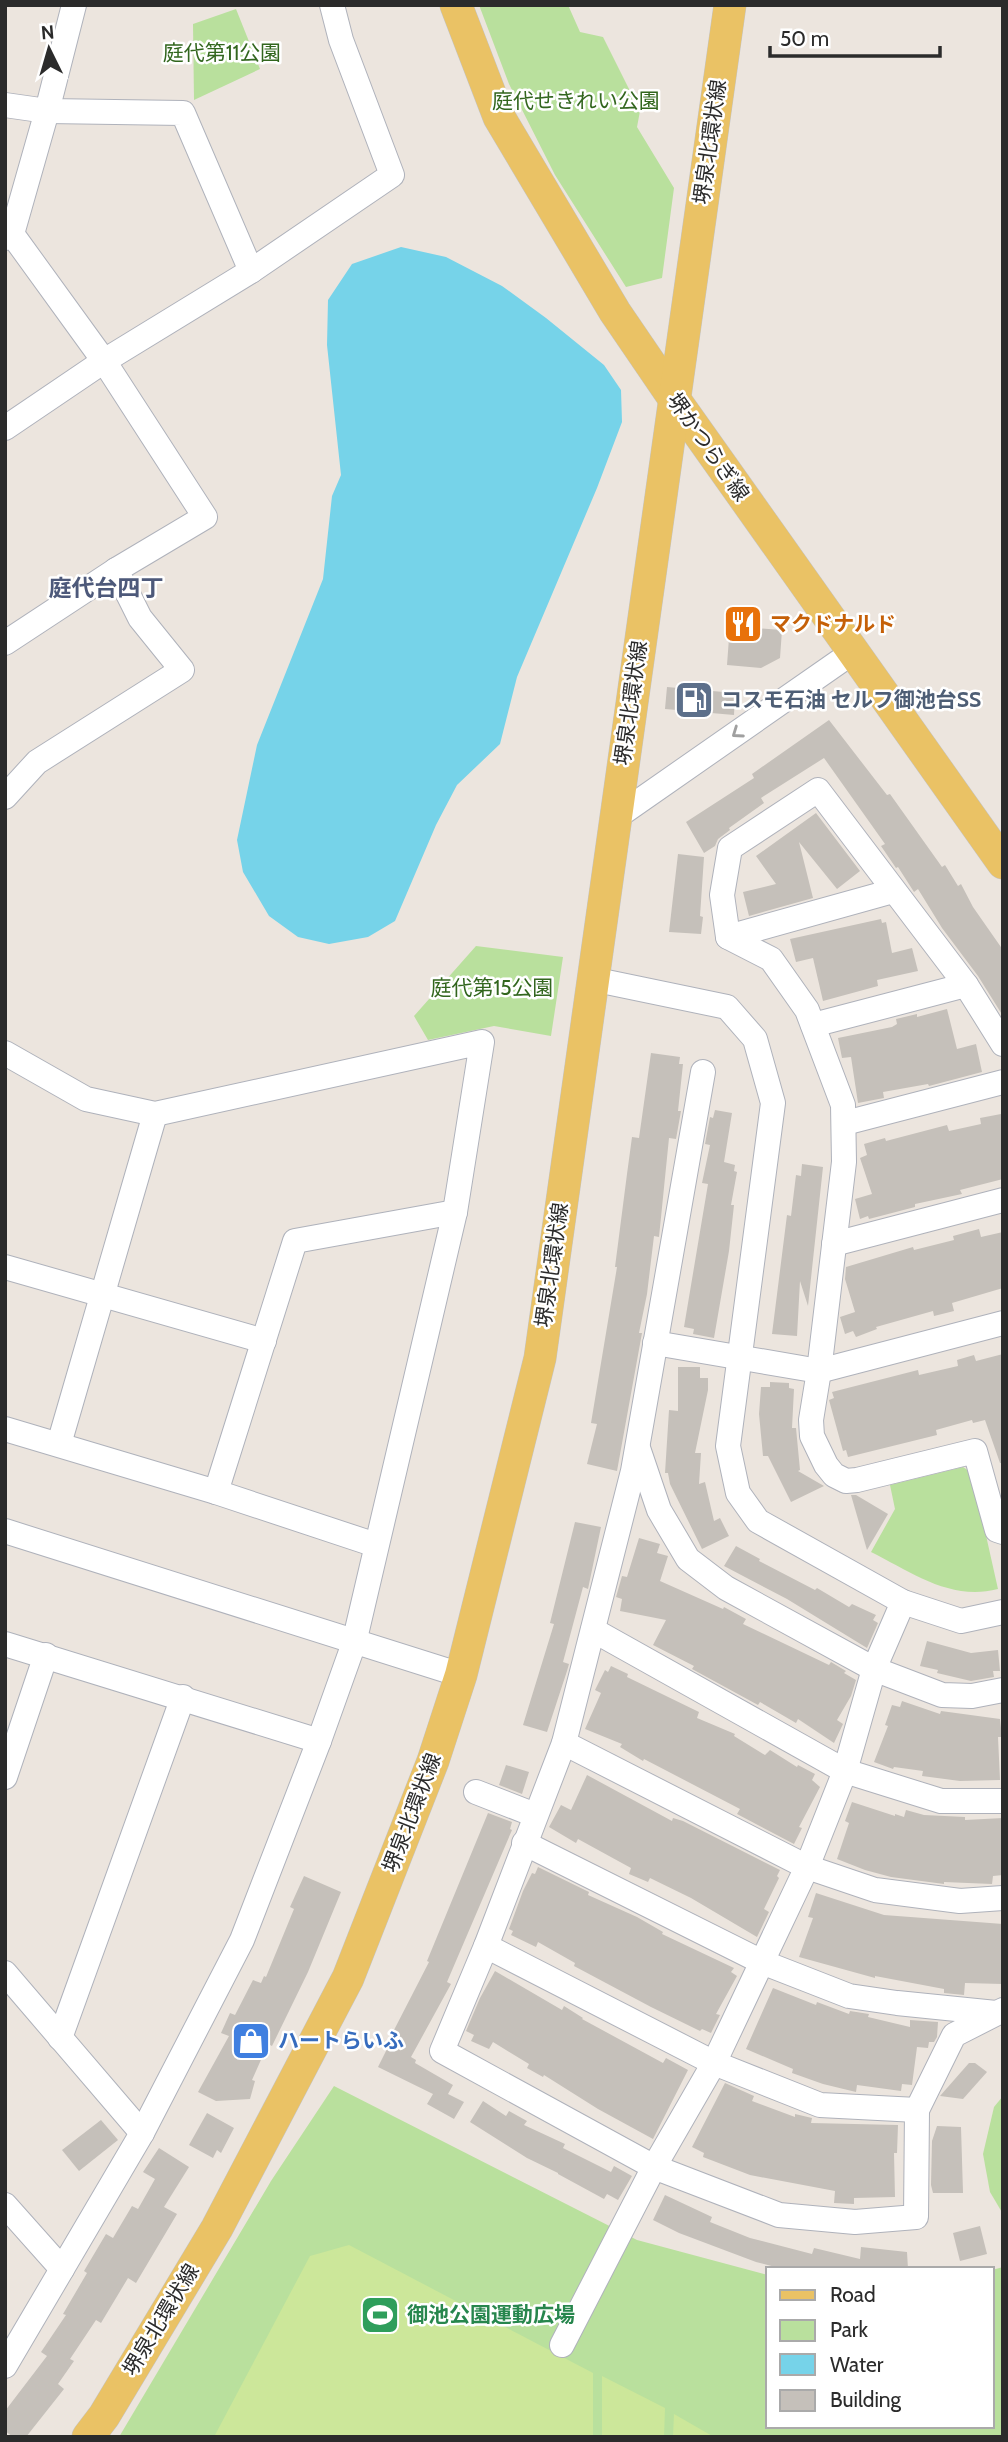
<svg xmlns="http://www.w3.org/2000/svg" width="1008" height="2442" viewBox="0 0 1008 2442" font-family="Cabin,'Noto Sans JP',sans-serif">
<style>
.green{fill:#b9e09d}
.pitch{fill:#cce79a}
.water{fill:#76d3e9}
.building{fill:#c5c0ba}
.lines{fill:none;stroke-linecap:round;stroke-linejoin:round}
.minor-casing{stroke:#afb2bb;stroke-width:26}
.major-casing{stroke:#c4c4c4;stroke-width:33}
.minor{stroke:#fff;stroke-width:24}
.major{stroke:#eac265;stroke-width:32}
.oneway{stroke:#a0a0a0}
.labels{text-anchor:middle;stroke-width:5;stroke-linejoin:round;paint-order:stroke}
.park-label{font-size:21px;fill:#32661e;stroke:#fff}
.street-label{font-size:21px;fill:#2b2b2b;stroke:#fff}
.food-label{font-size:21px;font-weight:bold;fill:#c56008;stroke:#fff;text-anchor:start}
.service-label{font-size:21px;font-weight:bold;fill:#4e5e75;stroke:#fff;text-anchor:start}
.shop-label{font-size:21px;font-weight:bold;fill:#366cbe;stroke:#fff;text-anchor:start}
.leisure-label{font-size:21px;font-weight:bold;fill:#27864d;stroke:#fff;text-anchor:start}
.neighbourhood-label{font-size:23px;font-weight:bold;fill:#4d597a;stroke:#fff}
</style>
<rect width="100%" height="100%" fill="#ece5de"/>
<g class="green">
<polygon points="479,5 568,5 580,32 603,37 640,111 637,127 674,188 662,278 626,287 555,175 509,84"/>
<polygon points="236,9 260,69 194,100 193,24"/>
<polygon points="476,946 563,957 551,1036 494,1026 428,1040 414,1016"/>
<path d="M963,1467L972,1473L998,1589C950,1601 913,1573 871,1552L895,1509L890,1485Z"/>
<polygon points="334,2086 637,2240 768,2275 768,2426 992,2426 992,2270 1003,2267 1003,2437 119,2437 271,2181"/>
<polygon points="1003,2096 1003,2214 990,2192 983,2154 994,2107"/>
</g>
<g class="pitch">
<polygon points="349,2245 593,2373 593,2437 214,2437 310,2256"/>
<polygon points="602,2376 665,2408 664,2437 602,2437"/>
<polygon points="674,2414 714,2437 673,2437"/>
</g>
<polygon class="water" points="401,247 446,257 502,286 546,318 604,365 621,390 622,422 597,488 517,677 500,744 457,785 436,825 395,921 368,937 329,944 298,937 269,916 243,872 237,840 257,745 323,579 332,496 341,475 327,345 328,300 352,264"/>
<g class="building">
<polygon points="731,611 757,613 755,628 782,630 780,658 761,668 727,665"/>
<polygon points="667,687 735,693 734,715 665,709"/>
<polygon points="829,720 887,795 890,794 942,867 945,865 958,886 961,884 973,907 1003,950 1003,1016 978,976 942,928 918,889 914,892 898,867 896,868 881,846 885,844 824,758 761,798 764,803 729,828 730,830 718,839 715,846 704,853 686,822 754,778 752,774"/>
<polygon points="816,813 860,871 837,889 799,842 813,898 749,916 743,892 776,884 756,856"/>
<polygon points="678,854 704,857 700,916 703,917 701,934 669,932"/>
<polygon points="881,919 882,923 886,922 892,953 912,948 918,971 877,980 878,986 823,1001 813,958 796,962 790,939"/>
<polygon points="947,1009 957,1049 976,1044 982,1072 929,1086 928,1084 883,1092 884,1098 858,1103 851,1057 842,1058 838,1038 892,1027 897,1024 896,1019 917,1014 917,1017"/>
<polygon points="651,1053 680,1057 679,1064 683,1064 678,1111 681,1111 676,1139 669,1138 659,1237 654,1236 647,1294 639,1333 642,1333 617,1471 587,1464 597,1424 591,1423 617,1267 615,1267 627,1174 632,1137 639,1138"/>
<polygon points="715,1110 732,1113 724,1162 735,1165 734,1171 737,1172 731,1205 734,1205 729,1251 714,1338 693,1334 694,1329 684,1327 708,1184 702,1183 710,1145 705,1144 710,1117 713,1118"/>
<polygon points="1001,1114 1003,1123 1003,1179 960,1190 962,1194 915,1204 915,1207 869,1219 868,1216 860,1219 855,1199 872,1194 860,1158 867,1155 864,1144 885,1138 886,1141 947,1125 949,1131 981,1124 980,1118"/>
<polygon points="802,1164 823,1167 808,1306 800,1281 797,1336 772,1334 787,1215 791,1216 796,1175 801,1176"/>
<polygon points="979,1229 981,1237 1003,1232 1003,1288 952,1303 954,1311 934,1316 933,1311 876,1327 877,1329 856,1337 853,1331 845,1334 840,1317 855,1312 845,1279 846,1267 913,1247 914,1250 954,1240 953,1236"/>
<polygon points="1003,1354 1003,1463 1000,1463 985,1420 973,1423 972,1420 936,1430 937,1435 848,1457 846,1450 843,1451 829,1400 834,1398 832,1392 918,1370 919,1375 958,1366 957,1360 974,1355 976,1361"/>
<polygon points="678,1367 700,1367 700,1378 708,1378 708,1390 695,1453 701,1453 699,1484 705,1482 714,1521 720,1518 729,1536 702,1549 670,1484 668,1473 665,1473 669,1410 678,1411"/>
<polygon points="770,1382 789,1383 789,1388 794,1389 792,1428 796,1428 800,1470 798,1471 824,1486 791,1502 768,1456 763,1456 759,1414 761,1387 770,1387"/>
<polygon points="851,1495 856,1495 888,1514 867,1550"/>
<polygon points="575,1522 601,1527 588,1589 583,1587 563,1662 569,1664 567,1671 547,1732 523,1725 554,1624 550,1623"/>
<polygon points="639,1538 660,1544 657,1553 668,1556 660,1581 723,1609 724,1607 746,1619 743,1624 829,1665 831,1662 846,1671 844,1673 856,1680 851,1696 837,1720 843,1724 834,1743 798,1719 796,1723 760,1702 758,1705 692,1669 694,1666 653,1645 666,1620 620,1611 622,1599 616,1597 622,1576 627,1577"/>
<polygon points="736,1546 760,1559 759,1561 815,1590 817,1588 849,1607 852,1604 876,1615 873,1620 878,1623 867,1648 787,1599 724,1566"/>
<polygon points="927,1641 971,1653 998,1650 1000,1671 993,1671 994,1677 971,1681 937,1673 938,1670 920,1666"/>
<polygon points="611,1666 628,1674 627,1677 699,1712 697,1718 735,1734 734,1736 765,1755 770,1750 797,1767 798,1765 815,1774 812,1780 820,1787 799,1827 802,1828 794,1844 737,1814 740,1809 644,1759 643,1761 620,1747 622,1744 585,1729 601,1693 595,1690 605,1670 608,1672"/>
<polygon points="902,1701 940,1714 941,1711 1000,1719 1002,1737 998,1737 1000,1780 960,1781 922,1776 923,1771 894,1767 893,1769 874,1762 888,1726 885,1725 892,1705 900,1707"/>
<polygon points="506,1765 529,1772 522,1794 499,1785"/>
<polygon points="587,1775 672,1821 673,1818 683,1821 780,1870 777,1876 779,1878 764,1909 769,1912 757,1937 691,1898 650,1878 648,1882 629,1874 631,1868 620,1862 578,1839 576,1843 549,1827 561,1805 571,1810"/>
<polygon points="852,1802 895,1816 895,1814 904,1817 906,1810 924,1815 965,1817 965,1820 1003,1818 1003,1875 993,1876 992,1884 944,1882 944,1884 891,1877 865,1870 837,1859 849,1823 845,1821"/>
<polygon points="488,1813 512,1822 510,1829 512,1830 447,1982 451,1984 411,2057 416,2060 415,2063 453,2085 448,2094 464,2102 454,2119 427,2104 433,2094 378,2067 396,2031 394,2030 429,1962 427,1961"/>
<polygon points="538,1867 589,1892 588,1895 637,1917 663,1932 662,1934 734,1968 731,1972 737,1976 716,2014 720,2015 711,2033 702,2029 700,2031 651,2007 574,1966 575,1963 538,1942 536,1947 511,1935 513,1931 509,1929 523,1891 532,1873 535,1874"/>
<polygon points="304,1876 341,1892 308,1972 272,2046 268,2044 252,2080 255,2081 250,2099 216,2101 198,2092 229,2036 221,2033 230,2013 235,2015 253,1980 261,1983 264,1976 266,1977 294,1909 290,1907"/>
<polygon points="816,1893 884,1915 1003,1924 1002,1984 965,1983 964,1995 944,1993 944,1989 875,1976 875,1978 799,1957 813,1918 808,1917"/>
<polygon points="495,1971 562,2010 564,2006 583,2018 582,2019 663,2063 666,2058 688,2070 653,2139 598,2109 544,2075 543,2077 527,2068 529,2064 493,2042 489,2049 471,2041 474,2035 466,2031 480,1998"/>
<polygon points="773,1988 816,2005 817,2002 849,2014 850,2011 869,2014 868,2017 910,2027 910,2020 938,2022 937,2037 934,2042 929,2042 928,2048 917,2047 912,2085 902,2084 901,2091 857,2085 856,2092 823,2084 792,2073 793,2069 746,2049"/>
<polygon points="969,2063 975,2063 987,2072 963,2099 940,2096"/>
<polygon points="725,2083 754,2096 752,2101 795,2117 795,2114 812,2118 811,2123 898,2125 897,2153 894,2153 895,2197 854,2198 854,2204 834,2203 835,2191 750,2175 703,2157 704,2153 692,2147"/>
<polygon points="483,2101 506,2116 509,2111 527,2121 524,2125 565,2144 563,2148 611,2172 614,2166 632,2176 618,2200 607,2194 604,2199 558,2174 558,2173 527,2158 470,2122"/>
<polygon points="207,2113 234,2128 221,2153 217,2150 213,2158 189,2145"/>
<polygon points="101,2120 118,2140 79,2171 62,2150"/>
<polygon points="937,2126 961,2127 963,2193 933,2193 931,2185 932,2141"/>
<polygon points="159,2148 189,2167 164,2207 177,2214 136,2283 128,2278 101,2323 96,2320 70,2359 74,2361 58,2384 64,2389 26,2437 13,2437 5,2431 5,2411 47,2356 41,2352 66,2315 63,2314 87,2273 84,2271 106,2234 113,2238 132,2206 138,2209 155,2179 143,2172"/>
<polygon points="665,2195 712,2217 710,2222 750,2238 812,2254 814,2248 860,2259 861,2247 907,2252 908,2269 783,2269 756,2262 679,2233 653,2220"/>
<polygon points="980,2226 987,2254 960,2261 953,2233"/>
</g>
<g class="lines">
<g class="minor-casing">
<g id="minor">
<polyline points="5,105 47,111 183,113 251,271"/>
<polyline points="5,238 12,234 47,111 74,5"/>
<polyline points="5,428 104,361 251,271 392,175 341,40 332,5"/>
<polyline points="5,643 116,570 205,517 104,361 12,234"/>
<polyline points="5,797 37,762 182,670 140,618 116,570"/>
<polyline points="615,818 853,652"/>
<polyline points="728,937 893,891"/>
<polyline points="592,979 727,1007 755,1039 773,1103 728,1446 738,1493 758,1521 903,1602 961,1621 1003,1612"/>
<polyline points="813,1025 966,985"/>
<polyline points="1003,1044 966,985 818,790 730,848 722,895 728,937 771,959 807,1010 843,1105 844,1162 819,1371 811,1420 812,1436 826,1465 834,1475 846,1481 857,1480 975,1451 997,1530 1003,1532"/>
<polyline points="5,1053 86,1099 155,1114 482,1042 455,1212 354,1643 319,1741 242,1940 142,2133 5,2366"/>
<polyline points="703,1072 633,1471 564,1743 486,1946 442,2051 654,2167 779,2215 855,2222 916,2217 917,2110 954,2035 1003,2010"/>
<polyline points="845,1123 1003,1082"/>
<polyline points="834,1244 1003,1200"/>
<polyline points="5,1267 264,1341"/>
<polyline points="655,1343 819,1371 1003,1323"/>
<polyline points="5,1429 216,1492 376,1545"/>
<polyline points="59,1444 155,1114"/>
<polyline points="638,1448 659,1510 688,1559 726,1588 874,1669 942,1695 972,1696 1003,1690"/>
<polyline points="216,1492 295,1241 455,1212"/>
<polyline points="5,1531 461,1675"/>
<polyline points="593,1630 845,1771 941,1801 1003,1801"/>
<polyline points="5,1644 319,1741"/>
<polyline points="564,1743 807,1867 875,1890 960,1901 1003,1898"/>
<polyline points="5,1777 46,1655"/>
<polyline points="476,1792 535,1815"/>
<polyline points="524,1843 762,1962 849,1996 897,2003 996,2013"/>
<polyline points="486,1946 714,2063 820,2105 917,2110"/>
<polyline points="5,1973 142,2133"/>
<polyline points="60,2038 183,1697"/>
<polyline points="5,2205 62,2269"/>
<polyline points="562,2345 654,2167 714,2063 807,1867 845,1771 874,1669 903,1602"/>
</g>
</g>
<g class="major-casing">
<g id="major">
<polyline points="456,5 499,117 615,312 675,400 1003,863"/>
<polyline points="88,2437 104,2416 217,2228 348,1978 433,1761 461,1675 540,1358 730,5"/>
</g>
</g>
<use href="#minor" class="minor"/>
<use href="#major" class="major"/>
</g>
<defs><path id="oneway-chevron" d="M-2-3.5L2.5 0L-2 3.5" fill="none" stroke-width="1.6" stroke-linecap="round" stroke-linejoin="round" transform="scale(1.75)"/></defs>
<use class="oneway" href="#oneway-chevron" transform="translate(737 733) rotate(145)"/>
<defs>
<g id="restaurant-square" transform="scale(2.0125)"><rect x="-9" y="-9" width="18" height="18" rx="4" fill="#e8710a" stroke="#fff"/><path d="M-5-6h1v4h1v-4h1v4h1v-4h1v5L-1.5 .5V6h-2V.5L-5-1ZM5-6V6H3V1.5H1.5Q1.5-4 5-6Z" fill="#fff"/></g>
<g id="fuel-square" transform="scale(2.0125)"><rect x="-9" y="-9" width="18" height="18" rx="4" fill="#5c6f8a" stroke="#fff"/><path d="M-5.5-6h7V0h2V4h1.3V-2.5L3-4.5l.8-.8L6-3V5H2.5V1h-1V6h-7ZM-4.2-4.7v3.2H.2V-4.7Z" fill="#fff"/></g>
<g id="shop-square" transform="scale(2.0125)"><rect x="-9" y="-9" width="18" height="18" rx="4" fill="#3f7fe0" stroke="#fff"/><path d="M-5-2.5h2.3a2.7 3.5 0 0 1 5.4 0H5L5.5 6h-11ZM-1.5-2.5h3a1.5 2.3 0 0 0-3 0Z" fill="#fff"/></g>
<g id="stadium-square" transform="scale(2.0125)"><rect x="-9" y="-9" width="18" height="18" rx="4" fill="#2e9e5b" stroke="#fff"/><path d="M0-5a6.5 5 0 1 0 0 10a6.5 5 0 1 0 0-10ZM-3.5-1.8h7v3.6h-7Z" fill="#fff"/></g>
</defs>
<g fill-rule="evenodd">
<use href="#restaurant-square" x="743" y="624"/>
<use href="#fuel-square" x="694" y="700"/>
<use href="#shop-square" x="251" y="2041"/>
<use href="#stadium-square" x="380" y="2315"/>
</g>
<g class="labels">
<g class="park-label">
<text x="222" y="60">庭代第11公園</text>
<text x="576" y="108">庭代せきれい公園</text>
<text x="492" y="995">庭代第15公園</text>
</g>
<g class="street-label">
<text transform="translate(710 142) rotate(-82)" y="7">堺泉北環状線</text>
<text transform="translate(708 447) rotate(55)" y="7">堺かつらぎ線</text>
<text transform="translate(631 703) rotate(-82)" y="7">堺泉北環状線</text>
<text transform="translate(552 1265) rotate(-82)" y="7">堺泉北環状線</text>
<text transform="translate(412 1813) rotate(-69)" y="7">堺泉北環状線</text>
<text transform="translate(161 2320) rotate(-59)" y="7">堺泉北環状線</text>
</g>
<g class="food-label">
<text x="770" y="631">マクドナルド</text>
</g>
<g class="service-label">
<text x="721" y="707">コスモ石油 セルフ御池台SS</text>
</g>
<g class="shop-label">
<text x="278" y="2048">ハートらいふ</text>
</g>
<g class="leisure-label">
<text x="407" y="2322">御池公園運動広場</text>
</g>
<g class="neighbourhood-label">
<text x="106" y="596">庭代台四丁</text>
</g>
</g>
<rect width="1008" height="2442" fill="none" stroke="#2b2b2b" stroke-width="14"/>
<rect x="766" y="2267" width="228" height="161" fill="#ffffff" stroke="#aaaaaa" stroke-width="2"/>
<rect x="780" y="2290" width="35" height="10" fill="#eac265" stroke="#aaaaaa" stroke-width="2"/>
<text x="830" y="2302" font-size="21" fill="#2b2b2b">Road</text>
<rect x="780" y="2320" width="35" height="21" fill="#b9e09d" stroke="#aaaaaa" stroke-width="2"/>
<text x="830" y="2337" font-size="21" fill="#2b2b2b">Park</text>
<rect x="780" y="2354" width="35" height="21" fill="#76d3e9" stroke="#aaaaaa" stroke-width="2"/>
<text x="830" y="2372" font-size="21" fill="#2b2b2b">Water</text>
<rect x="780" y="2390" width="35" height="21" fill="#c5c0ba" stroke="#aaaaaa" stroke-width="2"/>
<text x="830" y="2407" font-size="21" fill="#2b2b2b">Building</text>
<g transform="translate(49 49) rotate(355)" stroke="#ffffff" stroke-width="5" paint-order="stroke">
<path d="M0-5L12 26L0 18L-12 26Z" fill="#2b2b2b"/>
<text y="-10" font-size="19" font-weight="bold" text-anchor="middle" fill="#2b2b2b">N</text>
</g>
<path d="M770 46v10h170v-10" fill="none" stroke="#2b2b2b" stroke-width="3.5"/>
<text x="780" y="46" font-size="21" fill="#2b2b2b" stroke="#ffffff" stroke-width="5" paint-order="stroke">50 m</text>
</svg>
